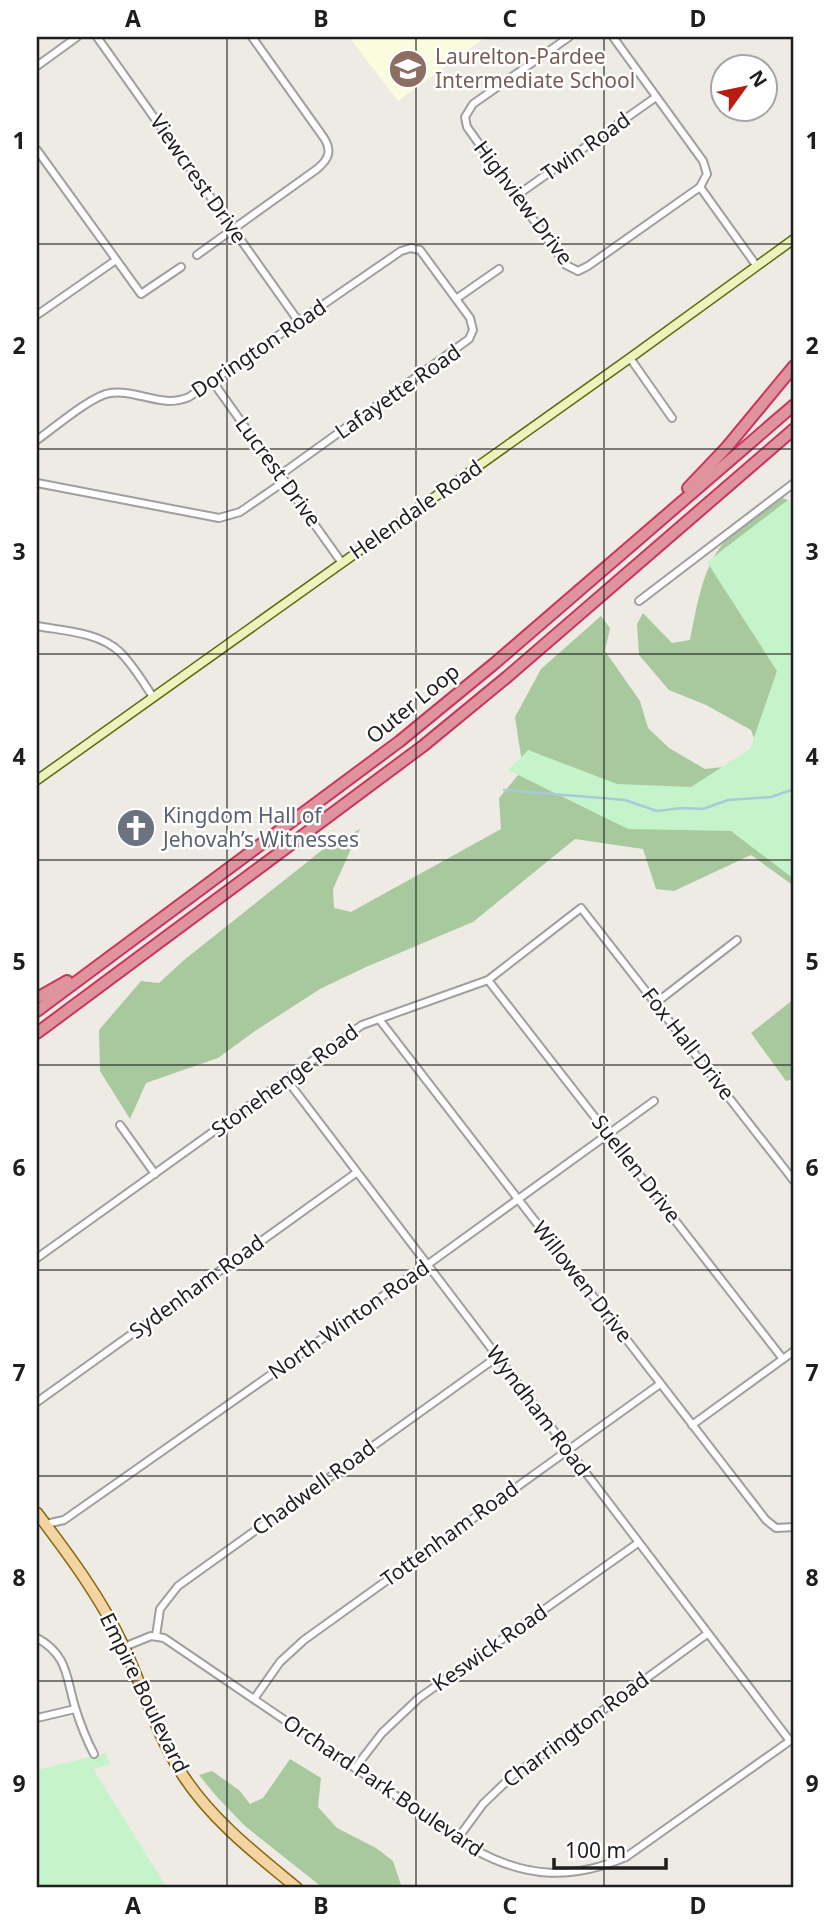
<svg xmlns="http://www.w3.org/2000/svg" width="831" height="1925" viewBox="0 0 831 1925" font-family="'Noto Sans',sans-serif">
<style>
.education{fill:#fafcdf}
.forest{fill:#a8c99d}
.park{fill:#c5f4cb}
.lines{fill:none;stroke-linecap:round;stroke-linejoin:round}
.stream{stroke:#a9cad7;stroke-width:2.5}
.street-casing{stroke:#9f9f9f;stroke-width:10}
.secondary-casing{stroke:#5b6a0f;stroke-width:11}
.primary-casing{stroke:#89670e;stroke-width:13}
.highway-casing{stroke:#c9355f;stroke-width:14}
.street{stroke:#fff;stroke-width:6}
.secondary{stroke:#edf3bd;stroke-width:8}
.primary{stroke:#f3d5a4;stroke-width:10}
.highway{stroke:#de939d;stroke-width:10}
.grid{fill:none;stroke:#1e1e1e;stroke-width:2;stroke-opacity:0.55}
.labels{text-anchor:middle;stroke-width:5;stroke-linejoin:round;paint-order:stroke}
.education-label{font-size:21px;fill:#785e54;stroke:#fff;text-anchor:start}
.street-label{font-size:21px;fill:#1e1e1e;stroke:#fff}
.worship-label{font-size:21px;fill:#5b616d;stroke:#fff;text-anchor:start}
.neatline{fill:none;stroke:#1e1e1e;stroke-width:2.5}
.grid-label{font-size:23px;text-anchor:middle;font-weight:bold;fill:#1e1e1e}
</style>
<rect width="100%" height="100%" fill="#eeebe4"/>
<polygon class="education" points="349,37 486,37 398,101"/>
<g class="forest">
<path d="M782,498L788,500L794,509V886L751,855L674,891L656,889L643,849L575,839L473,922L366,967L320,989L255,1031L218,1058L146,1083L130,1119L100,1071L99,1030L141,981L159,983L184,960L326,847L360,829L333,889L334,908L351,912L501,829L499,798L523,769L515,717L541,669L601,616L610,628L605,651L640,701L648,728L669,748L705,769L749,764L760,755L751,730L706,705L669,690L639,655L637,624L643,613L672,643L690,640C696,611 702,570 721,546C732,533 767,510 782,498Z"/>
<polygon points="794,999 794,1079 786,1081 751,1033"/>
<polygon points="290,1759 321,1778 318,1807 337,1828 376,1848 393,1861 402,1888 323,1888 245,1826 217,1797 199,1775 212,1771 239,1790 250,1804 263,1798"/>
</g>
<g class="park">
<polygon points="788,500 794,509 794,879 731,831 628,829 508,770 528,750 617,784 691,787 750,749 777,671 707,562"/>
<polygon points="106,1753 110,1764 93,1769 167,1888 37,1888 37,1770"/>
</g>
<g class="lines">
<polyline class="stream" points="504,790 625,800 657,811 682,808 703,809 728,800 771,797 794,789"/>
<g class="street-casing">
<g id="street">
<polyline points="97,37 299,322"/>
<polyline points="569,37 473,104 465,117 467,127 566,265 578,271 588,266 700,187 707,174 703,161 613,37"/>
<polyline points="37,66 77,37"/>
<polyline points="37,150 141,294 181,267"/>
<polyline points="700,187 756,265"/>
<polyline points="516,196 656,97"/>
<path d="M197,255L317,169C329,159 332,151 324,138L252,37"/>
<polyline points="456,299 499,269"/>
<polyline points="37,315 116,260"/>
<polyline points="630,358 672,418"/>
<polyline points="213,382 342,563"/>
<path d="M37,440C54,428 91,396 110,393C137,389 162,409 189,397L401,251L411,248L420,250L470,318L473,330L469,339L280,475"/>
<polyline points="37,483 219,518 240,512 285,481"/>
<polyline points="639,601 794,483"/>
<path d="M37,626C64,631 99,632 120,652C133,665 143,682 153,697"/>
<polyline points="488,980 783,1359"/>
<polyline points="657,1002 737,940"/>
<polyline points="379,1019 766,1520 776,1528 794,1527"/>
<polyline points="287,1080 790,1741"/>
<polyline points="120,1125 155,1174"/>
<polyline points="37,1258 362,1025 488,980 581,908 794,1181"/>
<polyline points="37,1402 356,1173"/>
<polyline points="692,1425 794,1351"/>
<polyline points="46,1524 64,1520 427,1265 654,1101"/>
<polyline points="156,1636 160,1609 178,1586 497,1357"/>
<path d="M37,1638C68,1655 66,1677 75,1707C80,1723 86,1739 94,1754"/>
<path d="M124,1647L151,1636L164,1638L477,1851C528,1878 572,1880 626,1857L794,1738"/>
<polyline points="254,1699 280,1662 304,1640 660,1384"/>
<polyline points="37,1718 75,1709"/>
<polyline points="355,1768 382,1733 419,1698 638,1543"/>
<polyline points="458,1838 483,1804 510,1778 707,1634"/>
</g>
</g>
<g class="secondary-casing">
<polyline id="secondary" points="37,780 630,358 794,239"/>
</g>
<g class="primary-casing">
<path id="primary" d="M37,1513C69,1555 101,1598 124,1647C144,1690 157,1737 184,1777C214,1822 256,1854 297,1888"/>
</g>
<g class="highway-casing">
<g id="highway">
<polyline points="688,488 727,447 794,366"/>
<polyline points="37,998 67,981"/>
<polyline points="37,1011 400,741 495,663 794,405"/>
<polyline points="37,1033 423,746 507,677 794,429"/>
</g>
</g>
<use href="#street" class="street"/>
<use href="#secondary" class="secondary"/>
<use href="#primary" class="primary"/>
<use href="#highway" class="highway"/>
</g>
<path class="grid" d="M227,37V1888M416,37V1888M604,37V1888M37,244H794M37,449H794M37,654H794M37,860H794M37,1065H794M37,1270H794M37,1476H794M37,1681H794"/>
<defs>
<g id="school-disc" transform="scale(2.0125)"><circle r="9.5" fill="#8d6e63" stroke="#fff"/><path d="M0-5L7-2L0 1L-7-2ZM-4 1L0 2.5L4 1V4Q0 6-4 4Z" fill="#fff"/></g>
<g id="church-disc" transform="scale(2.0125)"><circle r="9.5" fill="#6b7280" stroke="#fff"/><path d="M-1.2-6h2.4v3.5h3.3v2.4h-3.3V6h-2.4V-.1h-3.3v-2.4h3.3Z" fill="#fff"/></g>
</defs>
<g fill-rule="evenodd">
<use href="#school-disc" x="408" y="69"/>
<use href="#church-disc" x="136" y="828"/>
</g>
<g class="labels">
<g class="education-label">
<text x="435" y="64">Laurelton-Pardee<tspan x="435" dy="24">Intermediate School</tspan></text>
</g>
<g class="street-label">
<text transform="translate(586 147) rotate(-35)" y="7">Twin Road</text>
<text transform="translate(198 179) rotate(55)" y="7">Viewcrest Drive</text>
<text transform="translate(523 203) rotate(53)" y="7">Highview Drive</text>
<text transform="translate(259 349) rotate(-34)" y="7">Dorington Road</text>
<text transform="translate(398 392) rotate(-35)" y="7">Lafayette Road</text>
<text transform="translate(278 472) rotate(54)" y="7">Lucrest Drive</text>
<text transform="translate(416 510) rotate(-35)" y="7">Helendale Road</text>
<text transform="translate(413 704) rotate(-39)" y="7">Outer Loop</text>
<text transform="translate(688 1044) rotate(52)" y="7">Fox Hall Drive</text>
<text transform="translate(285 1081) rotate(-36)" y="7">Stonehenge Road</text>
<text transform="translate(636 1169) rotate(52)" y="7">Suellen Drive</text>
<text transform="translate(582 1282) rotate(52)" y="7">Willowen Drive</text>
<text transform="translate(197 1287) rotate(-36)" y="7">Sydenham Road</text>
<text transform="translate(349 1320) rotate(-35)" y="7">North Winton Road</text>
<text transform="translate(538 1411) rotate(53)" y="7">Wyndham Road</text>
<text transform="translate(314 1488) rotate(-36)" y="7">Chadwell Road</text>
<text transform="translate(450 1534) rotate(-36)" y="7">Tottenham Road</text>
<text transform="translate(490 1648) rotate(-35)" y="7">Keswick Road</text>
<text transform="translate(144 1693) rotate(64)" y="7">Empire Boulevard</text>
<text transform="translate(576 1730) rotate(-37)" y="7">Charrington Road</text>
<text transform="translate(383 1786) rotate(34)" y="7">Orchard Park Boulevard</text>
</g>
<g class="worship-label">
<text x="163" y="823">Kingdom Hall of<tspan x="163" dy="24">Jehovah’s Witnesses</tspan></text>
</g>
</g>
<rect width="831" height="1925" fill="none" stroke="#ffffff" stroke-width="77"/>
<g transform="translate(744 88) rotate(57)"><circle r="33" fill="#ffffff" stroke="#a5a5a5" stroke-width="2"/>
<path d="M0-5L12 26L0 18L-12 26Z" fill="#b81c13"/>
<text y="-10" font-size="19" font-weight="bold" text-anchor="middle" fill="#1e1e1e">N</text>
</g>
<path d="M554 1858v10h112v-10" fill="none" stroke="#1e1e1e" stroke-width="3.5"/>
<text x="565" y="1858" font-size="21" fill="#1e1e1e" stroke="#ffffff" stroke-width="5" paint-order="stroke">100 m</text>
<rect x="38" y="38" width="754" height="1848" class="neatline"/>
<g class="grid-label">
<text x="133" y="27">A</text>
<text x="321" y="27">B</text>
<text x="510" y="27">C</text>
<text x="698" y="27">D</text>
<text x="19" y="149">1</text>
<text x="812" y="149">1</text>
<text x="19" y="354">2</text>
<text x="812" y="354">2</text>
<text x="19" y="560">3</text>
<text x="812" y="560">3</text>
<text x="19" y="765">4</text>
<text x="812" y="765">4</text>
<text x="19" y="970">5</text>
<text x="812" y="970">5</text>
<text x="19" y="1176">6</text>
<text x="812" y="1176">6</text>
<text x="19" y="1381">7</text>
<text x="812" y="1381">7</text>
<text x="19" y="1586">8</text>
<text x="812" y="1586">8</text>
<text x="19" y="1792">9</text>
<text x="812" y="1792">9</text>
<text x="133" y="1914">A</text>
<text x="321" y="1914">B</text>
<text x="510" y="1914">C</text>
<text x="698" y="1914">D</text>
</g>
</svg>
